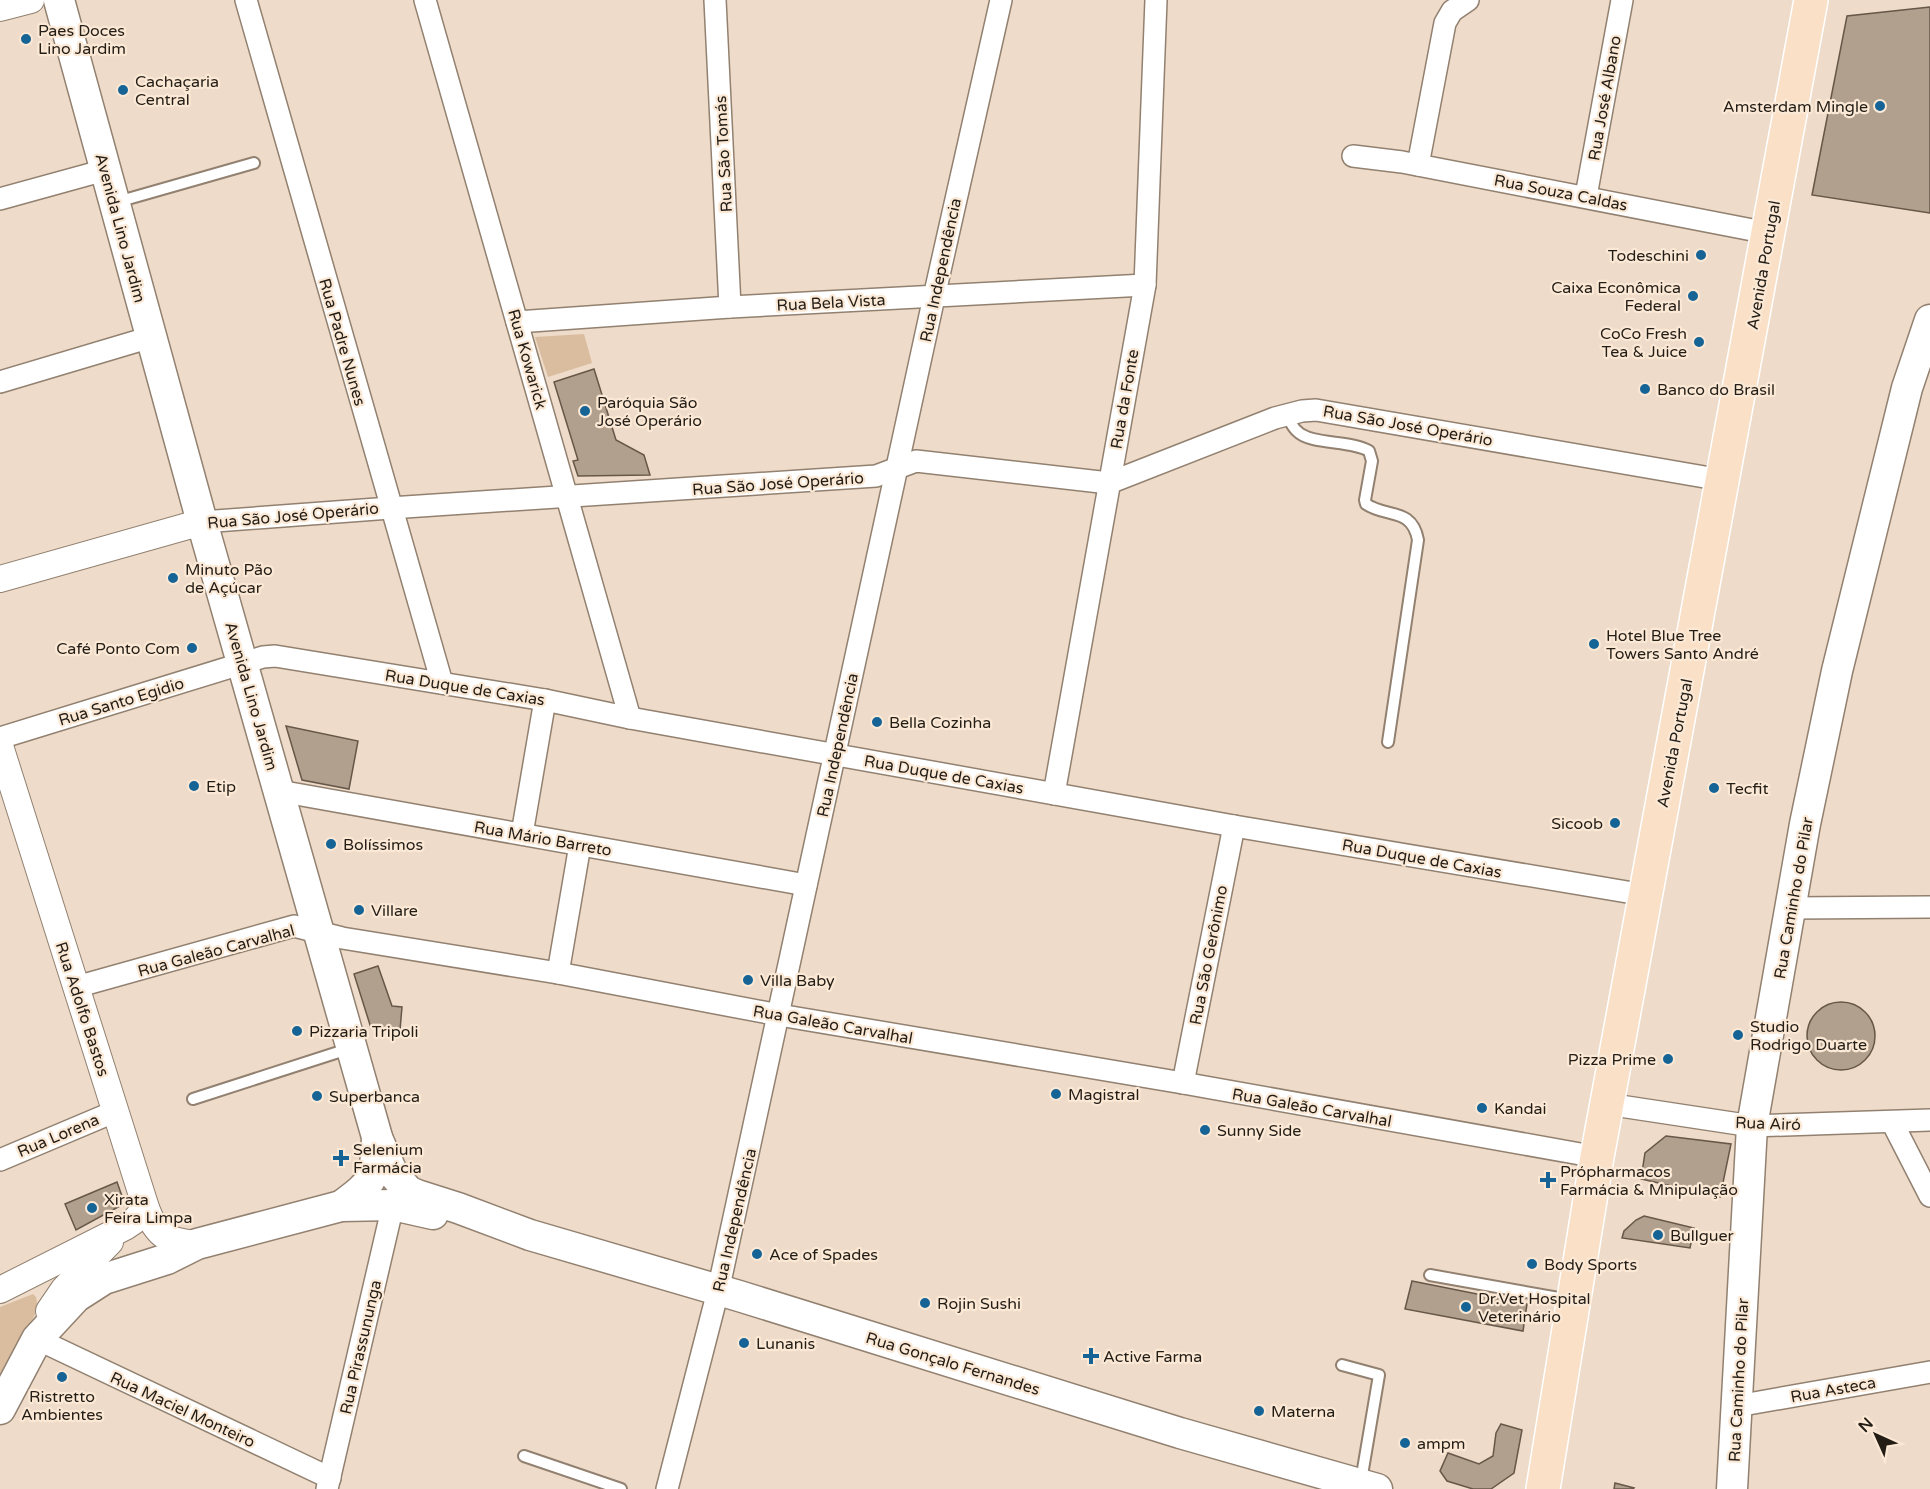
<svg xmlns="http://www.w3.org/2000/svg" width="1930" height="1489" viewBox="0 0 1930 1489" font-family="'Varela Round',sans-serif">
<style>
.green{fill:#dabd9f}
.building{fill:#b1a08e;stroke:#675748;stroke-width:1.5}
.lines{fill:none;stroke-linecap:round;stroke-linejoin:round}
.service-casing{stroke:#928170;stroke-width:14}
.minor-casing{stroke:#928170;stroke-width:24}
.tertiary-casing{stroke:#928170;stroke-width:28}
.secondary-casing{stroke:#928170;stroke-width:33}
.primary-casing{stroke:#fff;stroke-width:36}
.service{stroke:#fff;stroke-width:10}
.minor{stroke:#fff;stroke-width:21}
.tertiary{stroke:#fff;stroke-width:26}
.secondary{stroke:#fff;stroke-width:30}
.primary{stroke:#fae0c7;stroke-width:33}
.poi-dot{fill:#166396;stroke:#fbe9d6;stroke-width:2}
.labels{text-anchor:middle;stroke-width:4.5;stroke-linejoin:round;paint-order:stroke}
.poi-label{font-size:16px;fill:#231d16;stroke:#fbe9d6;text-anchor:start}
.street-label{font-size:16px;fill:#231d16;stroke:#fbe9d6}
</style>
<rect width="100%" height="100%" fill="#eedbc9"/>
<g class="green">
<polygon points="584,334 592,363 548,377 535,337"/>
<polygon points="33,1294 36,1297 38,1308 0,1385 0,1307"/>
</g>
<g class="building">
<polygon points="1930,7 1930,213 1812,195 1847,16"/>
<polygon points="594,369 616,440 644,455 650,475 578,476 573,461 578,460 554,382"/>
<polygon points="286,726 358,741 349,789 302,780"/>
<polygon points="378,966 392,1006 402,1007 400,1030 371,1028 354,974"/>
<circle cx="1841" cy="1036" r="34"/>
<polygon points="1666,1136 1731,1144 1720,1197 1641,1179 1645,1153"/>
<polygon points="117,1182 122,1196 120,1206 76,1230 65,1204"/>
<polygon points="1644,1216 1694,1228 1690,1248 1622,1238 1624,1231 1636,1220"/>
<polygon points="1412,1281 1527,1304 1523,1331 1405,1309"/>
<polygon points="1501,1424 1522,1430 1514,1473 1491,1489 1473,1489 1447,1481 1440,1471 1448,1453 1479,1464 1493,1456 1496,1433"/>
<polygon points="1615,1483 1634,1488 1633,1489 1614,1489"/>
</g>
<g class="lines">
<g class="service-casing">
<g id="service">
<polyline points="117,202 254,163"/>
<path d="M1286,415C1290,420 1292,427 1297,431C1310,445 1351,440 1369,451L1372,461L1365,500L1366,504C1386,518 1412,507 1418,540L1388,742"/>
<polyline points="193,1099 348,1049"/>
<polyline points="1430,1275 1570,1300"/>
<polyline points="1342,1365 1379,1375 1361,1481"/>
<polyline points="524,1456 621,1489"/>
</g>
</g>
<g class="minor-casing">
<g id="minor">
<polyline points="246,0 442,683"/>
<polyline points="425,0 630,718"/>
<polyline points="715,0 730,307"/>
<polyline points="1353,156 1402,162 1768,233"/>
<polyline points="1418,165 1445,23 1452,11 1468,0"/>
<polyline points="1586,196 1622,0"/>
<polyline points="0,199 105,170"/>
<polyline points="517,322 730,307 1145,285"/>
<polyline points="0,382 151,337"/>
<polyline points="202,522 390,508 876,476 916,461 1109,483 1275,418 1302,411 1316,410 1722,480"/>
<polyline points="0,738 263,657 275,656 545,700 630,718 1234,826 1645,895"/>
<polyline points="279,791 806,885"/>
<polyline points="1054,794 1145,285 1156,0"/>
<polyline points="522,834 545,700"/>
<polyline points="1792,908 1930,907"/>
<polyline points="558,973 580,845"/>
<polyline points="76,987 294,926 342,938 558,973 779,1015 1183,1083 1597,1157"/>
<polyline points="1183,1083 1234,826"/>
<polyline points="1607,1104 1752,1126 1930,1120"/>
<polyline points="1892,1122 1930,1196"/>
<polyline points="0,1160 116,1111"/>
<polyline points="37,1339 330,1478"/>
<polyline points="1737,1406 1930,1372"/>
<polyline points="327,1489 393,1205"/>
<polyline points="667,1489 718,1291 934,297 1001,0"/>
</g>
</g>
<g class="tertiary-casing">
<g id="tertiary">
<polyline points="0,8 31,0"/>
<polyline points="0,579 202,522"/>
<path d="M0,746L146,1208C157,1237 167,1241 197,1244"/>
<polyline points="0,1290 125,1227 134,1221 146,1208"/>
<polyline points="49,1311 64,1289 110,1242"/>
</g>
</g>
<g class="secondary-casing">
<g id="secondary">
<path d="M59,0L202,522L377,1137C375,1179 375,1181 341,1206"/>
<polyline points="378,1140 392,1172 408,1191 417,1195 458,1208 530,1235 739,1296 1180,1433 1377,1489"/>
<polyline points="0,1409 37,1339 76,1297 104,1279 167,1259 197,1244 341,1206 393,1205 433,1214"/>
<polyline points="1732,1489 1752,1126 1805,824 1837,671 1907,388 1930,320"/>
</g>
</g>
<g class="primary-casing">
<polyline id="primary" points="1543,1489 1597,1157 1811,0"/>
</g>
<use href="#service" class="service"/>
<use href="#minor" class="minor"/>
<use href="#tertiary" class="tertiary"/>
<use href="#secondary" class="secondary"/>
<use href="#primary" class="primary"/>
</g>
<g class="poi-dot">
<circle cx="26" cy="39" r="6"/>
<circle cx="123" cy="90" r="6"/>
<circle cx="1880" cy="106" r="6"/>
<circle cx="1701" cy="255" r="6"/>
<circle cx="1693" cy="296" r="6"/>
<circle cx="1699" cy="342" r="6"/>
<circle cx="1645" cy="389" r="6"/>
<circle cx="585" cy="411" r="6"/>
<circle cx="173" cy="578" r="6"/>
<circle cx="1594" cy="644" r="6"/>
<circle cx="192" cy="648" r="6"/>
<circle cx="877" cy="722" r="6"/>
<circle cx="194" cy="786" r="6"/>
<circle cx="1714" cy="788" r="6"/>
<circle cx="1615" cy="823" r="6"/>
<circle cx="331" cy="844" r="6"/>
<circle cx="359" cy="910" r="6"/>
<circle cx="748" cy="980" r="6"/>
<circle cx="297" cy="1031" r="6"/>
<circle cx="1738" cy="1035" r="6"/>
<circle cx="1668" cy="1059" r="6"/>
<circle cx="1056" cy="1094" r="6"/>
<circle cx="317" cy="1096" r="6"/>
<circle cx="1482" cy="1108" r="6"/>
<circle cx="1205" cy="1130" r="6"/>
<path d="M338 1149h6v6h6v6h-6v6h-6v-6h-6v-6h6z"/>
<path d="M1545 1171h6v6h6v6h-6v6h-6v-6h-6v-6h6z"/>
<circle cx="92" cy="1208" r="6"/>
<circle cx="1658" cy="1235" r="6"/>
<circle cx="757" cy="1254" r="6"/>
<circle cx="1532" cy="1264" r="6"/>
<circle cx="925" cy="1303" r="6"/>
<circle cx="1466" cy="1307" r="6"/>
<circle cx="744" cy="1343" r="6"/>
<path d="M1088 1347h6v6h6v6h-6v6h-6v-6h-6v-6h6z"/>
<circle cx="62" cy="1377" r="6"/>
<circle cx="1259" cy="1411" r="6"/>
<circle cx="1405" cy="1443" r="6"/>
</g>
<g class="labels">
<g class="poi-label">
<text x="38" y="36">Paes Doces<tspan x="38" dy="18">Lino Jardim</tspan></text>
<text x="135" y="87">Cachaçaria<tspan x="135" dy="18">Central</tspan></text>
<text x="1868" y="112" text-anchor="end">Amsterdam Mingle</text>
<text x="1689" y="261" text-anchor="end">Todeschini</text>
<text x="1681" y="293" text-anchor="end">Caixa Econômica<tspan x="1681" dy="18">Federal</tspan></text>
<text x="1687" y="339" text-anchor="end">CoCo Fresh<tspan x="1687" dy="18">Tea &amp; Juice</tspan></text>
<text x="1657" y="395">Banco do Brasil</text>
<text x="597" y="408">Paróquia São<tspan x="597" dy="18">José Operário</tspan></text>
<text x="185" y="575">Minuto Pão<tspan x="185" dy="18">de Açúcar</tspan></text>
<text x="1606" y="641">Hotel Blue Tree<tspan x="1606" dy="18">Towers Santo André</tspan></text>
<text x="180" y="654" text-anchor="end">Café Ponto Com</text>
<text x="889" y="728">Bella Cozinha</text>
<text x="206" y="792">Etip</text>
<text x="1726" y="794">Tecfit</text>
<text x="1603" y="829" text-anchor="end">Sicoob</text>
<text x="343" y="850">Bolíssimos</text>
<text x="371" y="916">Villare</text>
<text x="760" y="986">Villa Baby</text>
<text x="1750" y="1032">Studio<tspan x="1750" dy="18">Rodrigo Duarte</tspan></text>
<text x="309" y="1037">Pizzaria Tripoli</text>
<text x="1656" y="1065" text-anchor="end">Pizza Prime</text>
<text x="1068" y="1100">Magistral</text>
<text x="329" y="1102">Superbanca</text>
<text x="1494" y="1114">Kandai</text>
<text x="1217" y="1136">Sunny Side</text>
<text x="353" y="1155">Selenium<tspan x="353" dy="18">Farmácia</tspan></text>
<text x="1560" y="1177">Própharmacos<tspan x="1560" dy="18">Farmácia &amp; Mnipulação</tspan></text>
<text x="104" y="1205">Xirata<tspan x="104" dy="18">Feira Limpa</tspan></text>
<text x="1670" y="1241">Bullguer</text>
<text x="769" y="1260">Ace of Spades</text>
<text x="1544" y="1270">Body Sports</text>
<text x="1478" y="1304">Dr.Vet Hospital<tspan x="1478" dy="18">Veterinário</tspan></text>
<text x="937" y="1309">Rojin Sushi</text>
<text x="756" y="1349">Lunanis</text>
<text x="1103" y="1362">Active Farma</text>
<text x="62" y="1402" text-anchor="middle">Ristretto<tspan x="62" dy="18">Ambientes</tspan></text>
<text x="1271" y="1417">Materna</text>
<text x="1417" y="1449">ampm</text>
</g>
<g class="street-label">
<text transform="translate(1604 98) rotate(-80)" y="6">Rua José Albano</text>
<text transform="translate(723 154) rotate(-93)" y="6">Rua São Tomás</text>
<text transform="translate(1561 192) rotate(11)" y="6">Rua Souza Caldas</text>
<text transform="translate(121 228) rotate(75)" y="6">Avenida Lino Jardim</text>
<text transform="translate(1763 265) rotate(-80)" y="6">Avenida Portugal</text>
<text transform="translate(940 270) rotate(-78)" y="6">Rua Independência</text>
<text transform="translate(831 302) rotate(-3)" y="6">Rua Bela Vista</text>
<text transform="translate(343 342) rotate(74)" y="6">Rua Padre Nunes</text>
<text transform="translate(528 359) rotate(74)" y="6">Rua Kowarick</text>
<text transform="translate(1124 399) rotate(-80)" y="6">Rua da Fonte</text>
<text transform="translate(1408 425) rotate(10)" y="6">Rua São José Operário</text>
<text transform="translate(778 483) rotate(-4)" y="6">Rua São José Operário</text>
<text transform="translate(293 515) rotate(-5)" y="6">Rua São José Operário</text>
<text transform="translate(465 687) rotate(9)" y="6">Rua Duque de Caxias</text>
<text transform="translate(252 696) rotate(74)" y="6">Avenida Lino Jardim</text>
<text transform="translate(121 701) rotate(-17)" y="6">Rua Santo Egidio</text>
<text transform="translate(1674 743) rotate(-79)" y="6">Avenida Portugal</text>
<text transform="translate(837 745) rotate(-78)" y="6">Rua Independência</text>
<text transform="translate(944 774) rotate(10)" y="6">Rua Duque de Caxias</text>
<text transform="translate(543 838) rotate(10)" y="6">Rua Mário Barreto</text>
<text transform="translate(1422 858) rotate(10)" y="6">Rua Duque de Caxias</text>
<text transform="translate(1793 898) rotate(-80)" y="6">Rua Caminho do Pilar</text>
<text transform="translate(216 950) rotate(-15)" y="6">Rua Galeão Carvalhal</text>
<text transform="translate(1208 955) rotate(-79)" y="6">Rua São Gerônimo</text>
<text transform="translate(83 1009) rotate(72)" y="6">Rua Adolfo Bastos</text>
<text transform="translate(833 1024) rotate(10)" y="6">Rua Galeão Carvalhal</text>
<text transform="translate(1312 1107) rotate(10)" y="6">Rua Galeão Carvalhal</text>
<text transform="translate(1768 1123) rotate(2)" y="6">Rua Airó</text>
<text transform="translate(58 1135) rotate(-23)" y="6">Rua Lorena</text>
<text transform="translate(734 1220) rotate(-77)" y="6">Rua Independência</text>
<text transform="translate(360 1347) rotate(-77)" y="6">Rua Pirassununga</text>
<text transform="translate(953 1363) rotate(17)" y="6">Rua Gonçalo Fernandes</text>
<text transform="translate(1738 1380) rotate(-87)" y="6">Rua Caminho do Pilar</text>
<text transform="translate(1833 1389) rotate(-10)" y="6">Rua Asteca</text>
<text transform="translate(183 1409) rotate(25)" y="6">Rua Maciel Monteiro</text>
</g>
</g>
<g transform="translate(1876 1435) rotate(315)" stroke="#fbe9d6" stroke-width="4.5" paint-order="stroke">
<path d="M0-4.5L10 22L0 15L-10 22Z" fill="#231d16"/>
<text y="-9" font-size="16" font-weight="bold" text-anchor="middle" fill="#231d16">N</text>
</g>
</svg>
